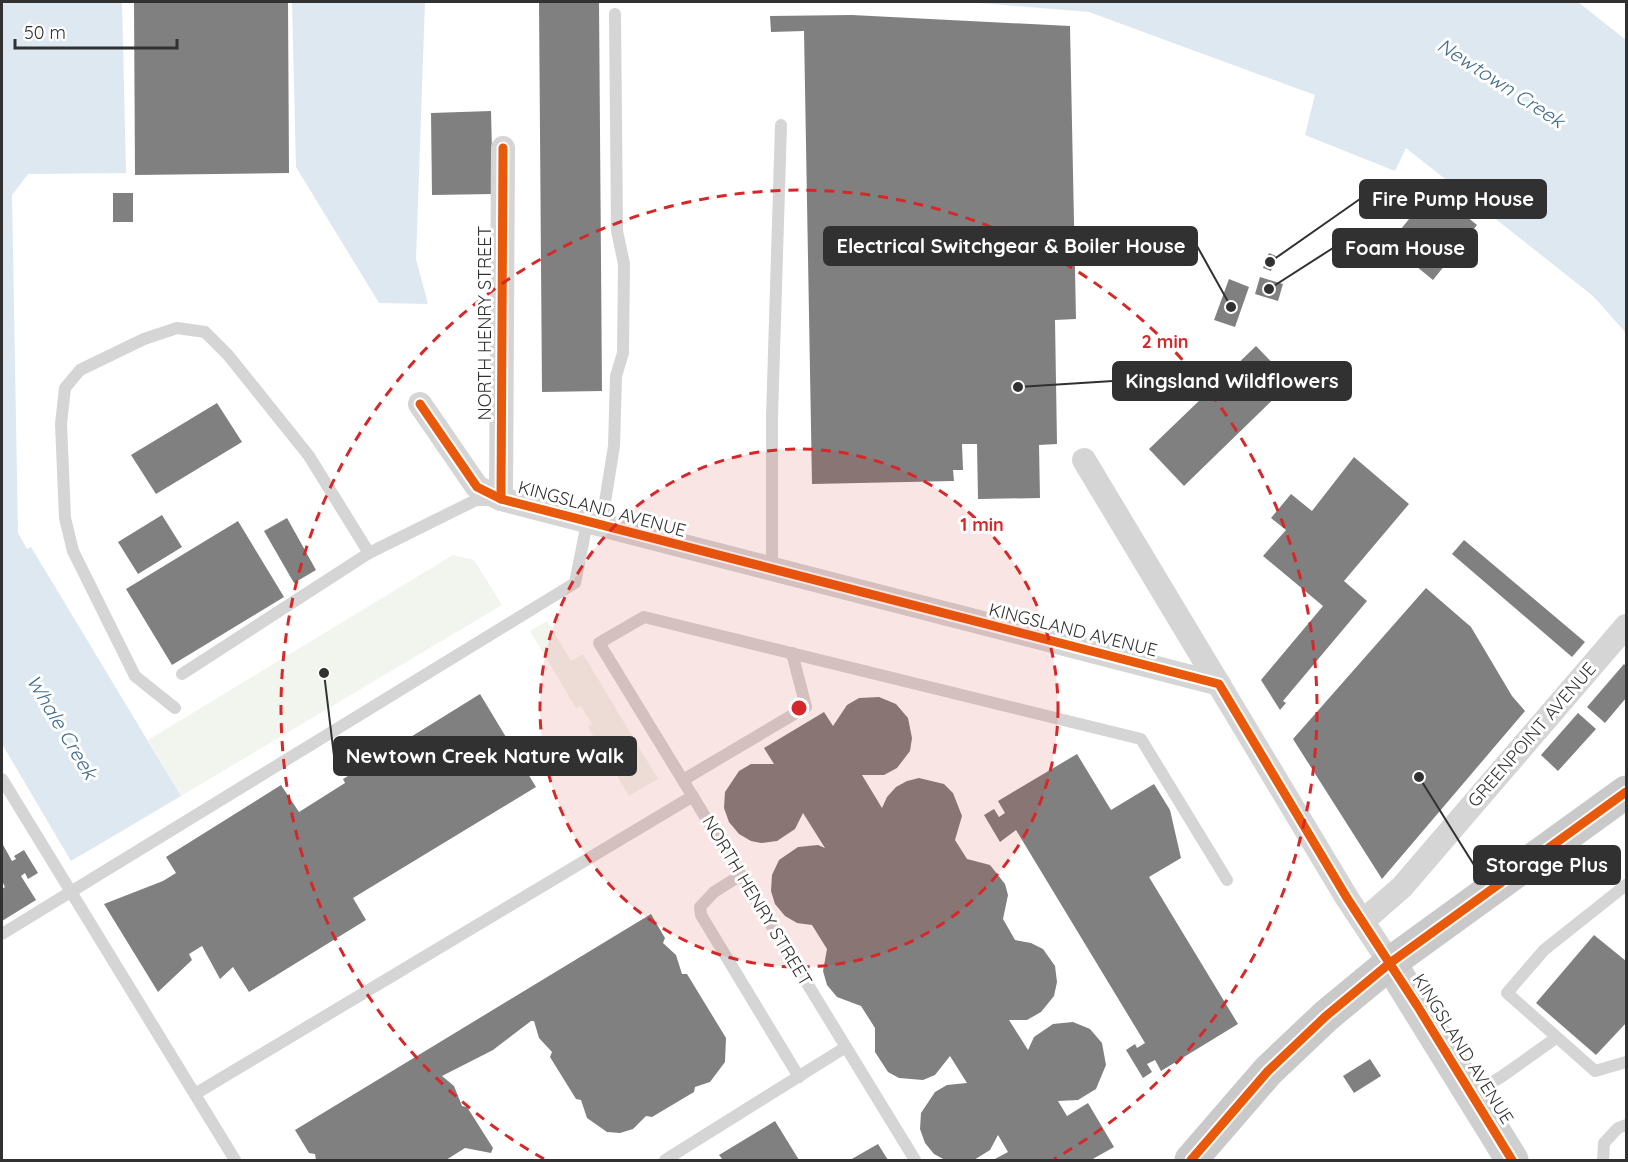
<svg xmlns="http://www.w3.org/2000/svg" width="1628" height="1162" viewBox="0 0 1628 1162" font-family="Quicksand,sans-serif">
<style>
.green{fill:#f1f5ee}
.water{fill:#dde8f1}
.building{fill:#808080}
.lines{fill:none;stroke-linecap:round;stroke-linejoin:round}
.lane{stroke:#d5d5d5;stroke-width:12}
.street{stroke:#d5d5d5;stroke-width:24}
.secondary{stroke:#cfcfcf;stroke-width:33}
.primary{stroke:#c9c9c9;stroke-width:33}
.cycleway-casing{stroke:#fff;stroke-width:13}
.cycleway{stroke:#e8590c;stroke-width:9}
.ring{fill:none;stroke:#d62828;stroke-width:3;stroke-dasharray:10 8}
.labels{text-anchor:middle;stroke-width:6;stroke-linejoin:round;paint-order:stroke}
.street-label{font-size:18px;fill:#313131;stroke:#fff}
.water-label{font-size:20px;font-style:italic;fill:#436d8e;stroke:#fff}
.centre{fill:#d62828;stroke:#fff;stroke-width:3}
.ring-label{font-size:18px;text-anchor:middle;font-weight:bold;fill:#d62828;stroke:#fff;stroke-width:6;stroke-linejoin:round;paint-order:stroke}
.leader{fill:none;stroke:#313131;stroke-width:2}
.callout-dot{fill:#313131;stroke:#fff;stroke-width:2}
.callout{fill:#313131;stroke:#313131;stroke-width:2}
.callout-label{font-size:20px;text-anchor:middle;font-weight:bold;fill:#fff}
</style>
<rect width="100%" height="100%" fill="#fff"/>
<g class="green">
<polygon points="453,555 474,560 502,605 181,796 148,740"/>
<polygon points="547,621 571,661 583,654 658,779 629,796 588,727 592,724 581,706 576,708 530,631"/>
</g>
<g class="water">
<polygon points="2,2 122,2 126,173 28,174 12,195 18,533 27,549 31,547 181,796 71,861 2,744"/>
<polygon points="292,2 425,2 416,259 428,304 379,303 296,167"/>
<polygon points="968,2 1578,2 1626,40 1626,333 1593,296 1406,148 1395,171 1305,135 1315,95 1089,12"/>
</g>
<g class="building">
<polygon points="134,2 288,2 289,173 135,175"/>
<polygon points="539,2 599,2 602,391 542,392"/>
<polygon points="852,15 1070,26 1076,319 1055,320 1057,444 1039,445 1040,498 978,499 977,444 962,444 963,470 953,470 954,481 812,484 804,31 771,32 770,16"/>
<polygon points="491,111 493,194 432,195 431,113"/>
<polygon points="1433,189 1477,225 1433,280 1389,244"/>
<rect x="113" y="193" width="20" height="29"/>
<polygon points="1269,253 1276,256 1271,271 1263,268"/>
<polygon points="1260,277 1283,284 1278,301 1255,294"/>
<polygon points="1229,279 1249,287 1235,327 1214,320"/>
<polygon points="1256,346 1291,382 1184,486 1149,449"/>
<polygon points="217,403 242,442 156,494 131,455"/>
<polygon points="1354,457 1409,504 1344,581 1367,601 1283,701 1286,703 1280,710 1261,680 1323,606 1263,556 1286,530 1271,518 1291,494 1312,511"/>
<polygon points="162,515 182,547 138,574 118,542"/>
<polygon points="287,518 316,570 294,583 264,531"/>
<polygon points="238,521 284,597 172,665 126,589"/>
<polygon points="1464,540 1585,642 1572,657 1452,554"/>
<polygon points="1426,588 1471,627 1512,696 1525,711 1382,879 1293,739"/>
<polygon points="1624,664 1626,666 1626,698 1605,723 1587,707"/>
<polygon points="480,694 536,787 353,898 366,920 249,992 233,967 220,979 202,946 189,954 192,960 158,992 104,904 163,881 176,873 166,857 281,785 299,812 345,783 343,779"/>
<polygon points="879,697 896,704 908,718 912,738 910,751 897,768 884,775 862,775 882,808 887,797 896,787 907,781 919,778 944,784 953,793 962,816 955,840 967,859 990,865 1005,884 1008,895 1003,919 1015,940 1031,943 1043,949 1055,966 1057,982 1054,996 1041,1012 1027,1020 1009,1020 1028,1050 1034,1037 1053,1024 1073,1022 1090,1029 1102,1043 1106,1065 1096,1089 1078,1100 1058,1101 1067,1116 1088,1103 1114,1147 1091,1160 993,1160 1008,1152 998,1135 990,1150 974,1160 945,1160 934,1154 925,1143 920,1129 921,1113 935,1092 947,1085 967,1083 950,1056 935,1075 923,1080 899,1078 888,1072 875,1052 875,1028 861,1006 837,997 827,985 823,971 827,949 812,925 797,923 785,916 775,904 771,891 772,875 779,860 798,847 818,845 825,848 803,813 795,829 777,841 761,843 751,841 739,834 729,822 724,808 725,792 739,771 751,764 774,764 764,748 824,712 833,726 847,705 859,698"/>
<polygon points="1578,713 1596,729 1558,771 1541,755"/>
<polygon points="1077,754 1111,810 1154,784 1170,810 1181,858 1149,877 1238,1024 1161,1071 1155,1060 1147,1064 1152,1072 1143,1078 1126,1050 1135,1044 1137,1048 1145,1043 1016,830 1000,842 984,815 994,809 999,817 1005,813 998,801"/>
<polygon points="2,843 12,861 16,859 14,856 24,850 38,873 28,879 25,873 21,876 36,900 2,921 2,889 5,887 2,881"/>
<polygon points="651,914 665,938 663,943 676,955 682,974 687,974 726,1038 725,1062 710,1082 695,1087 694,1092 652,1117 646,1116 633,1129 620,1133 607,1132 587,1118 581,1100 576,1099 550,1057 552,1052 539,1038 534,1021 531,1021 493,1050 442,1076 454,1086 462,1106 467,1107 493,1148 491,1153 465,1148 446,1160 316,1160 315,1154 309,1153 295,1130"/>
<polygon points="1594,935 1626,961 1626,1023 1596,1055 1536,1003"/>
<polygon points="1370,1059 1381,1076 1354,1093 1343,1076"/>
<polygon points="775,1121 799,1160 723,1160 719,1155"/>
<polygon points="878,1144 888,1160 850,1160"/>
</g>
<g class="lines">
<g class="lane">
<polyline points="601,527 614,446 616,376 623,353 624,264 617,231 615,14"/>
<polyline points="772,570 772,417 781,125"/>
<polyline points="182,674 369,553"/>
<polyline points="175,708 135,676 73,551 65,518 61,424 65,388 80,370 144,339 177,328 205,332 228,355 309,456 369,553 476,500 490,500"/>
<polyline points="2,779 235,1160"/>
<polyline points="683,780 806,707 792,653"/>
<polyline points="741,875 714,892 700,907 701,915 799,1077"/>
<polyline points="1626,885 1544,950 1507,993 1595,1071 1626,1062"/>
<polyline points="2,934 575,583 587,523"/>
<polyline points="195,1094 693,796"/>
<polyline points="1472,1094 1501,1077 1556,1038"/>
<polyline points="665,1160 846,1047"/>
<polyline points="915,1160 599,643 644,617 1141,739 1227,880"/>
<polyline points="1603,1160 1604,1143 1618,1128 1626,1125"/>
</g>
<g class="street">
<polyline points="420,404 477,487 501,499 1219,684"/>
<polyline points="1084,460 1347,898 1390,963"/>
<polyline points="501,499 503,148"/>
<polyline points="1363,921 1402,887 1626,626"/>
</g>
<polyline class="secondary" points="1390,963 1512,1160"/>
<polyline class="primary" points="1191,1160 1268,1071 1326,1016 1390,963 1626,792"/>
<g class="cycleway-casing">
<g id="cycleway">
<polyline points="420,404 477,487 501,499 1219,684 1347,898 1418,1007 1512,1160"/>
<polyline points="501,499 503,148"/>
<polyline points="1191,1160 1268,1071 1326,1016 1390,963 1626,792"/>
</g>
</g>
<use href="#cycleway" class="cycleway"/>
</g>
<circle cx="799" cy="708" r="259" fill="#d62828" fill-opacity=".12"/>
<g class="ring">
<circle cx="799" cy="708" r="259"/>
<path d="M544 1159A518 518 0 1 1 1054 1159"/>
</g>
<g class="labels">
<g class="street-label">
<text transform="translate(485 323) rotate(-90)" y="6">NORTH HENRY STREET</text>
<text transform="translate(602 509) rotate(15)" y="6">KINGSLAND AVENUE</text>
<text transform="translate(1073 630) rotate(14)" y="6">KINGSLAND AVENUE</text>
<text transform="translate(1532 735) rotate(-49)" y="6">GREENPOINT AVENUE</text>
<text transform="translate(757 901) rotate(59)" y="6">NORTH HENRY STREET</text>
<text transform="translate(1463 1049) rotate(58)" y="6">KINGSLAND AVENUE</text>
</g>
<g class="water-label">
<text transform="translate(1501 83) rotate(33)" y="7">Newtown Creek</text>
<text transform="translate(62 727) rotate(59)" y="7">Whale Creek</text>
</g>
</g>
<circle cx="799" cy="708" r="9" class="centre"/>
<g class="ring-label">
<text x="1165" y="348">2 min</text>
<text x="982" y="531">1 min</text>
</g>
<path class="leader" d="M1270 262L1360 199M1231 307L1197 246M1269 289L1333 248M1018 387L1113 381M324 673L334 756M1419 777L1474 865"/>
<g class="callout-dot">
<circle cx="1270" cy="262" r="6"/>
<circle cx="1231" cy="307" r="6"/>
<circle cx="1269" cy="289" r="6"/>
<circle cx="1018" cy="387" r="6"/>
<circle cx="324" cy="673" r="6"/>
<circle cx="1419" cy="777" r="6"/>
</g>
<g class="callout">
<rect x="1360" y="180" width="186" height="38" rx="6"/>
<rect x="824" y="227" width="373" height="38" rx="6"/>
<rect x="1333" y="229" width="144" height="38" rx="6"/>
<rect x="1113" y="362" width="238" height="38" rx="6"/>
<rect x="334" y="737" width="302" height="38" rx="6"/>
<rect x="1474" y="846" width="146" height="38" rx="6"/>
</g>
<g class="callout-label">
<text x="1453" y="206">Fire Pump House</text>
<text x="1011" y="253">Electrical Switchgear &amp; Boiler House</text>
<text x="1405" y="255">Foam House</text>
<text x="1232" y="388">Kingsland Wildflowers</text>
<text x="485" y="763">Newtown Creek Nature Walk</text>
<text x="1547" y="872">Storage Plus</text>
</g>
<rect width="1628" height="1162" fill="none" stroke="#313131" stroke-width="6"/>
<path d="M15 39v9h162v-9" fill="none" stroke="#313131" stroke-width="3"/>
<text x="24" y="39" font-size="18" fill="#313131" stroke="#ffffff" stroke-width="4.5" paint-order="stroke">50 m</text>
</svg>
